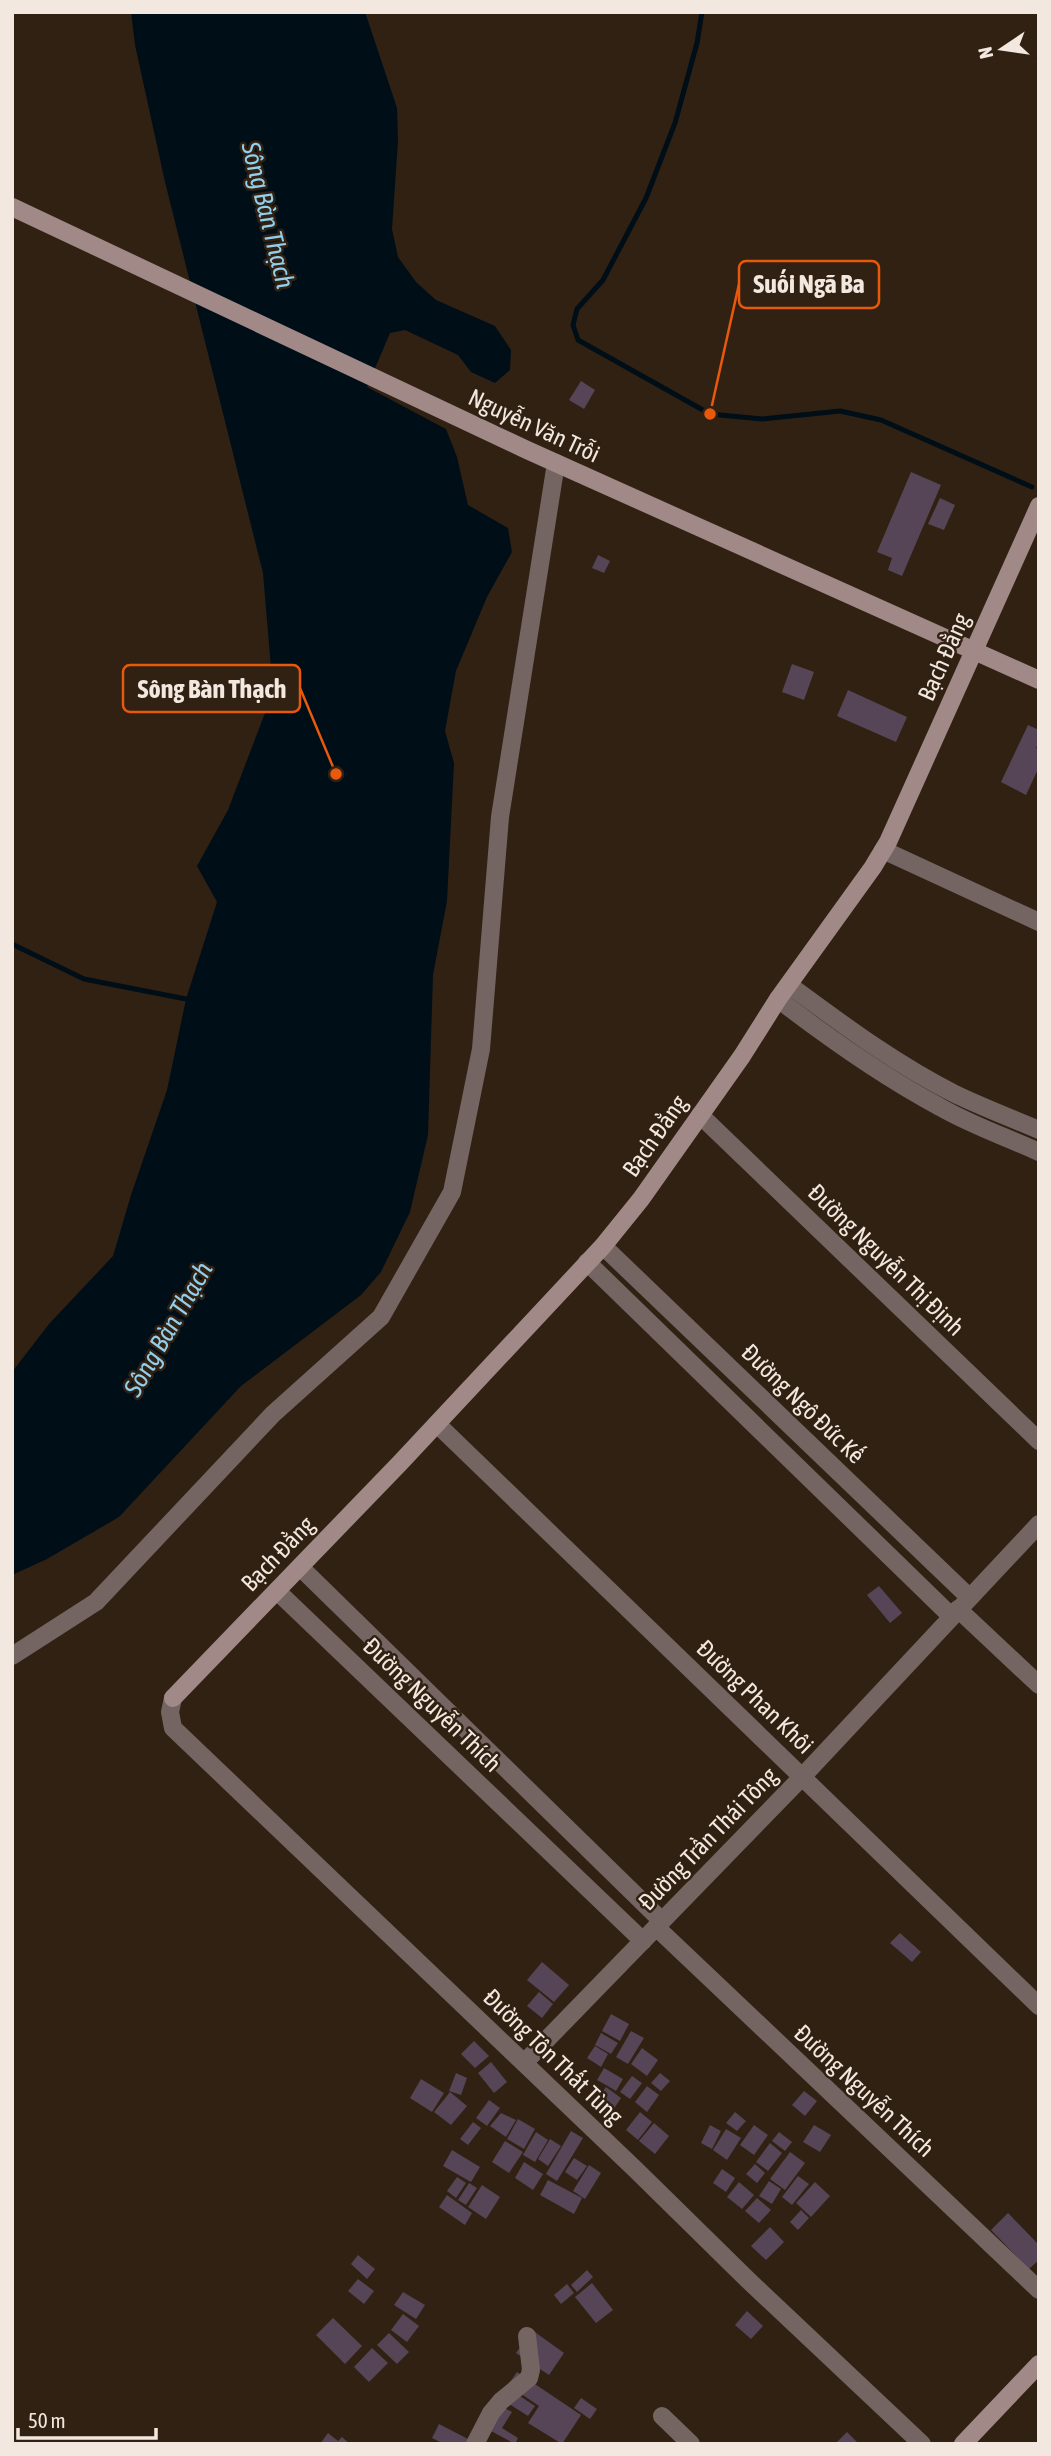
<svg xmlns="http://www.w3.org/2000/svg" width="1051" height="2456" viewBox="0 0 1051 2456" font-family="'Asap Condensed',sans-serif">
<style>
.water{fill:#000e18}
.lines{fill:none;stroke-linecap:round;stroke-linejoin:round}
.stream{stroke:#000e18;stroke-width:5}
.building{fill:#554556}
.street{stroke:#746563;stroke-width:18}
.secondary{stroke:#a18987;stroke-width:18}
.labels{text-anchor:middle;stroke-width:5;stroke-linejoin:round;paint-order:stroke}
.street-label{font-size:24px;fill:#f3e8df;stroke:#312113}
.water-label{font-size:26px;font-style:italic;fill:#92cfec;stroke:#312113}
.leader{fill:none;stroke:#e8590c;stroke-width:2.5}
.callout-dot{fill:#e8590c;stroke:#312113;stroke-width:2.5}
.callout{fill:#312113;stroke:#e8590c;stroke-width:2.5}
.callout-label{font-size:26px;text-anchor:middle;font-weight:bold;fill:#f3e8df}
</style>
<rect width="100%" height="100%" fill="#312113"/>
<polygon class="water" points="131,12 365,12 397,108 398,141 392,229 398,257 416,282 436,300 495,326 511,350 510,370 495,383 471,372 458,355 405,330 390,333 367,387 446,429 457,457 468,505 508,528 512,552 487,597 456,671 445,731 454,763 447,901 433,975 428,1135 410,1212 381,1272 361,1295 241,1386 119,1517 47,1559 12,1575 12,1372 49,1324 113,1256 131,1195 167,1090 186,999 217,902 197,866 228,810 273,692 263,573 165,182 135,45"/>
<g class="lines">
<g class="stream">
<polyline points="702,12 697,43 675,123 646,198 603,280 577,309 573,325 578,340 710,414 762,419 840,411 881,420 1032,487"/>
<polyline points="12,944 84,979 186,999"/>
</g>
</g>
<g class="building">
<polygon points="581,381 595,390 584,409 569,400"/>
<polygon points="911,472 941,485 902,576 888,570 892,558 877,552"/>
<polygon points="940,498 955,505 944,530 928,524"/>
<polygon points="598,555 610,561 604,573 592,568"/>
<polygon points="792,664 814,672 804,700 782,692"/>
<polygon points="848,690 907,717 896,742 837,716"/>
<polygon points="1028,725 1039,730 1039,742 1036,748 1039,749 1039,767 1026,795 1001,782"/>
<polygon points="879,1586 902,1613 890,1623 867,1595"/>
<polygon points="900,1933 921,1952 912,1962 890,1943"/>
<polygon points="542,1962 569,1985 554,2002 527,1980"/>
<polygon points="539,1992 553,2004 542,2018 527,2006"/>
<polygon points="611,2014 629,2024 620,2041 602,2031"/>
<polygon points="631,2031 644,2038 628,2064 616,2057"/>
<polygon points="601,2033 618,2043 611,2054 595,2045"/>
<polygon points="474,2041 489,2056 475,2068 461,2054"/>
<polygon points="595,2046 608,2054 601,2067 587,2058"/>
<polygon points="642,2048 658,2060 647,2076 631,2064"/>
<polygon points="491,2062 507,2082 494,2093 478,2073"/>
<polygon points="604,2068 623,2079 616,2091 606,2085 608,2082 606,2085 597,2080"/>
<polygon points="456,2073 467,2078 461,2095 449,2091"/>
<polygon points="660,2073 670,2081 661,2091 651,2083"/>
<polygon points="632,2076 642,2083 630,2099 620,2092"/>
<polygon points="421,2079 444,2093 432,2112 410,2098"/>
<polygon points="647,2086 659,2095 647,2112 635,2102"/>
<polygon points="606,2087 621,2098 609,2116 593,2105"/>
<polygon points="804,2091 817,2101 805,2116 792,2105"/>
<polygon points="450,2092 467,2106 451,2125 434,2112"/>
<polygon points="489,2100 500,2108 487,2126 476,2118"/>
<polygon points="640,2112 652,2122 638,2140 626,2130"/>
<polygon points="735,2112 746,2121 737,2131 726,2123"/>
<polygon points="501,2113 516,2120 506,2137 490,2126"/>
<polygon points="518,2119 535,2129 524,2149 507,2139"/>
<polygon points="473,2122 481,2128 468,2145 460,2139"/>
<polygon points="654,2123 669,2136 655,2154 639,2141"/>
<polygon points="710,2125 721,2131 712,2149 701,2143"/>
<polygon points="754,2125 768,2135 754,2155 740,2145"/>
<polygon points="814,2125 831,2135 820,2152 803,2142"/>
<polygon points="726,2129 741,2138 727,2160 713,2150"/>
<polygon points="571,2131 583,2138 557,2181 546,2174"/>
<polygon points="536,2132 548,2140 535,2162 523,2155"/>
<polygon points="779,2132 792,2142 785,2151 772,2141"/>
<polygon points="550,2139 561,2146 548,2166 538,2159"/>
<polygon points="505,2141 523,2152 509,2173 492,2162"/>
<polygon points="770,2143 782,2153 768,2171 756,2162"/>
<polygon points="452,2150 480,2167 471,2182 443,2166"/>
<polygon points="790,2152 805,2163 785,2190 770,2179"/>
<polygon points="574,2158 587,2166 577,2180 565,2172"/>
<polygon points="524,2162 543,2174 533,2190 515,2178"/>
<polygon points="755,2164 765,2173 757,2183 746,2174"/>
<polygon points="589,2165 601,2173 585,2199 573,2191"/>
<polygon points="722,2169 735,2178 726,2192 713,2183"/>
<polygon points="798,2176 809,2184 792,2205 782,2197"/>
<polygon points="457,2177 466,2183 456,2198 447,2191"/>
<polygon points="548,2180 582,2198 574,2214 540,2195"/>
<polygon points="769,2181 781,2189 772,2204 759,2196"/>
<polygon points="739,2182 754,2195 742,2209 727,2197"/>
<polygon points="815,2182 830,2196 811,2217 796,2203"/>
<polygon points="469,2183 477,2188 466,2205 458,2200"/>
<polygon points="482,2185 500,2197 486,2219 468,2207"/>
<polygon points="447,2195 472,2213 465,2225 439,2207"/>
<polygon points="757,2198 771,2210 759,2223 745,2211"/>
<polygon points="801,2210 809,2218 798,2230 790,2222"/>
<polygon points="1008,2213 1039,2245 1039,2260 1029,2269 991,2230"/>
<polygon points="770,2227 784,2242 766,2260 751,2246"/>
<polygon points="358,2255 375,2269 367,2279 351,2264"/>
<polygon points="587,2270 593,2277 577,2292 571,2285"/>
<polygon points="358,2279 374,2291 364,2304 348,2291"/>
<polygon points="592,2283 613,2310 596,2323 575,2297"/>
<polygon points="567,2284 574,2293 561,2304 554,2295"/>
<polygon points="403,2292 425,2305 416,2319 394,2305"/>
<polygon points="747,2311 763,2326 751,2339 735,2325"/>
<polygon points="403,2314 419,2326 407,2342 391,2330"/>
<polygon points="333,2318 362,2346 345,2364 316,2335"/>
<polygon points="532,2330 564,2353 549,2375 516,2353"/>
<polygon points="389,2333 409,2352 397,2364 377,2345"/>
<polygon points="372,2348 388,2363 369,2382 354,2367"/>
<polygon points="517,2372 581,2415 562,2444 528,2423 539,2406 508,2385"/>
<polygon points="506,2387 535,2406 528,2416 500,2398"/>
<polygon points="581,2398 597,2409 590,2419 574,2408"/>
<polygon points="492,2401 512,2412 502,2428 518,2438 515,2444 478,2424"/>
<polygon points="439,2424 470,2440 468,2444 444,2444 432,2438"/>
<polygon points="847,2432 859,2444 835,2444"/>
<polygon points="328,2433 338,2441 342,2437 350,2444 320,2444"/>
</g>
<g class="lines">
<g class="street">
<polyline points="883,850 1039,922"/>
<path d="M789,985C842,1024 895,1064 955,1094C982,1107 1011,1118 1039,1130"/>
<path d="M778,999C830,1039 882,1076 940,1107C971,1125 1006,1137 1039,1152"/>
<polyline points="700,1115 1039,1441"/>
<polyline points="603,1246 969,1597"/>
<polyline points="587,1262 951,1616"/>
<polyline points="437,1424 1039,2006"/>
<polyline points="300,1567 662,1921"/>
<polyline points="277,1591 643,1941"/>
<polyline points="958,1609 1039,1685"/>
<polyline points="12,1656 96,1602 273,1414 381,1317 452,1192 481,1049 500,817 556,463"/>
<polyline points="173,1698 170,1712 173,1728 636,2170 748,2280 922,2444"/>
<polyline points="656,1927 1039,2290"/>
<polyline points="524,2063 802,1777 1039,1524"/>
<polyline points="662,2416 691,2444"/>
<polyline points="475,2444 491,2413 501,2401 529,2378 531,2370 527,2336"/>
</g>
<g class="secondary">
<polyline points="12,207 527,450 1039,680"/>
<polyline points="173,1698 400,1463 603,1246 641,1199 742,1056 778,999 873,867 888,842 1039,506"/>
<polyline points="963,2444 1039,2364"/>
</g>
</g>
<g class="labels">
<g class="street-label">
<text transform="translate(534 426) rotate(25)" y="8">Nguyễn Văn Trỗi</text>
<text transform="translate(944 657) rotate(-66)" y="8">Bạch Đằng</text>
<text transform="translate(655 1136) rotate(-55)" y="8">Bạch Đằng</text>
<text transform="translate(886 1260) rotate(44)" y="8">Đường Nguyễn Thị Định</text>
<text transform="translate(803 1404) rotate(44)" y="8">Đường Ngô Đức Kế</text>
<text transform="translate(278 1554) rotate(-46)" y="8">Bạch Đằng</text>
<text transform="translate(755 1697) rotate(44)" y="8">Đường Phan Khôi</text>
<text transform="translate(432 1705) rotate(44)" y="8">Đường Nguyễn Thích</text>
<text transform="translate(708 1839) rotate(-46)" y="8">Đường Trần Thái Tông</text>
<text transform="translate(553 2057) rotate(44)" y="8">Đường Tôn Thất Tùng</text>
<text transform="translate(864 2091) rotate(43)" y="8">Đường Nguyễn Thích</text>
</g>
<g class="water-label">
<text transform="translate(268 215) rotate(76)" y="9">Sông Bàn Thạch</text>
<text transform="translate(168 1329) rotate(-60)" y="9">Sông Bàn Thạch</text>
</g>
</g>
<path class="leader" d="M710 414L739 284M336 774L300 688"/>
<g class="callout-dot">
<circle cx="710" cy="414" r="7"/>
<circle cx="336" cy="774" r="7"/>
</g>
<g class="callout">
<rect x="739" y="261" width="140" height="47" rx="7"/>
<rect x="123" y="665" width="177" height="47" rx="7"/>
</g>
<g class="callout-label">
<text x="809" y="293">Suối Ngã Ba</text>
<text x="212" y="698">Sông Bàn Thạch</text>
</g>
<rect width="1051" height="2456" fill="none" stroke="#f3e8df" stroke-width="28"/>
<g transform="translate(1002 49) rotate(257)" stroke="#312113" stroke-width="5" paint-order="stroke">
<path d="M0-5L12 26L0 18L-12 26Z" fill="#f3e8df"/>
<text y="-10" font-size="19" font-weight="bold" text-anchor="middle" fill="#f3e8df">N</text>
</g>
<path d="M18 2428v10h138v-10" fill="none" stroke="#f3e8df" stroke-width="3.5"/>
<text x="28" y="2428" font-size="21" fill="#f3e8df" stroke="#312113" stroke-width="5" paint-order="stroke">50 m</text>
</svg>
